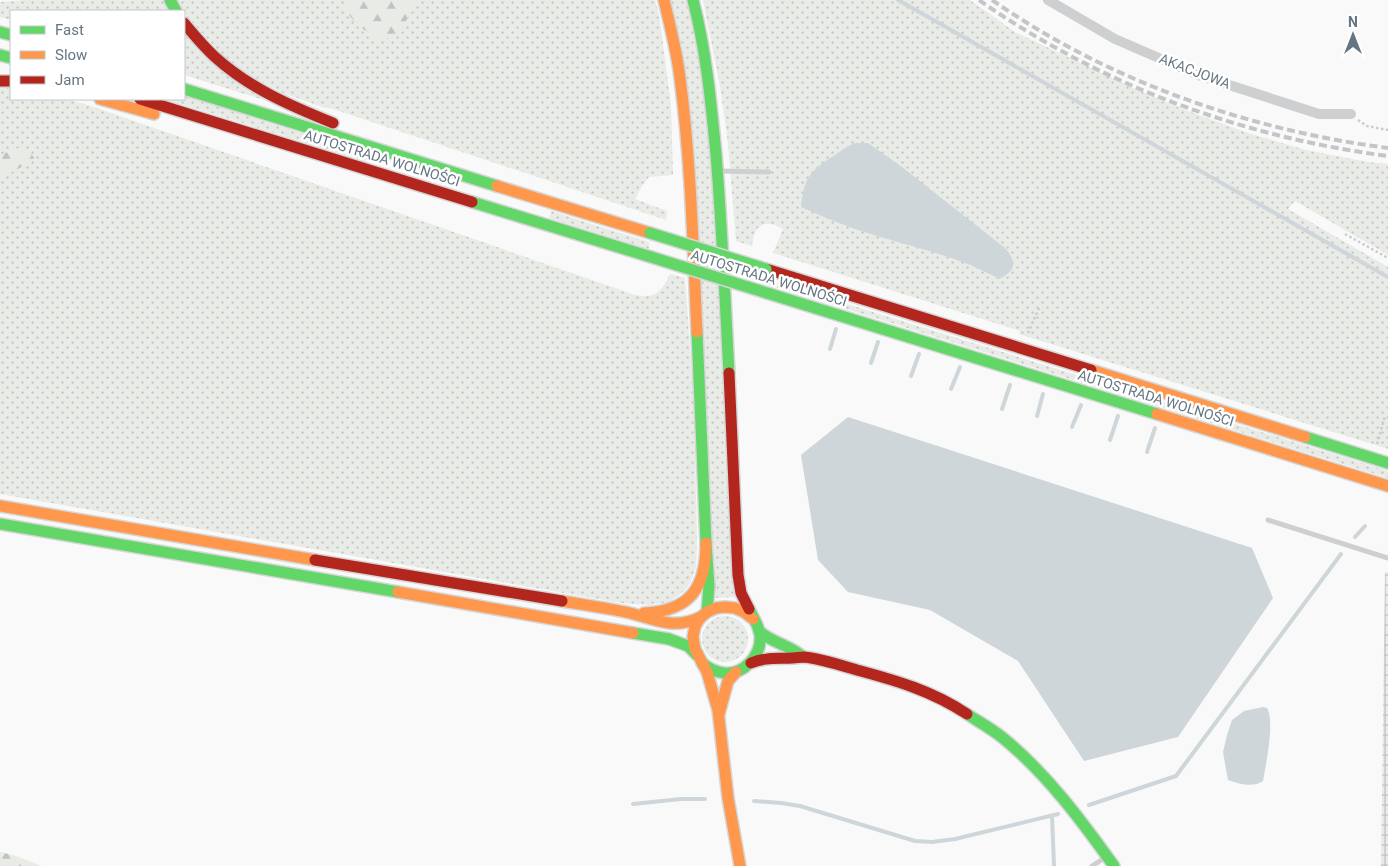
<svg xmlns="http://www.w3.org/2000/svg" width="1388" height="866" viewBox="0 0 1388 866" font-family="Roboto,sans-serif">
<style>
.industrial{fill:url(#industrial-grid)}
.grass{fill:url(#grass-dots)}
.forest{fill:url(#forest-firs)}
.water{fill:#ced6d9}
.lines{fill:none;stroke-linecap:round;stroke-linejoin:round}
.stream{stroke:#ced6d9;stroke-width:4}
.fast-casing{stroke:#d5d6d7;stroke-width:14}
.slow-casing{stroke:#d5d6d7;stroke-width:14}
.jam-casing{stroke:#d5d6d7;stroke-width:14}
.path{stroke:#cbcccd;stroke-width:2.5;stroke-dasharray:2.5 2.5;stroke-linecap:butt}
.lane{stroke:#cecfd0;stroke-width:5}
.street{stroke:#cecfd0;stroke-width:10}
.fast{stroke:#63d668;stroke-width:11}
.slow{stroke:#ff974d;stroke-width:11}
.jam{stroke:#b3261e;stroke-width:11}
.rail{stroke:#c3c5c6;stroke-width:4;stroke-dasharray:8 4;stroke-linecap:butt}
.fast-bridge-casing{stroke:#d5d6d6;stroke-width:14;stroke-linecap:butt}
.fast-bridge{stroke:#63d668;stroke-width:11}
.labels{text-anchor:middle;stroke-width:5;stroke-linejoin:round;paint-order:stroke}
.street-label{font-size:14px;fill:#657683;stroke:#fff}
</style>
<defs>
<pattern id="industrial-grid" width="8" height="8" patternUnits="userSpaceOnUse" patternTransform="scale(1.25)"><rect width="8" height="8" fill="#e8e9e9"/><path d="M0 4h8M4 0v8" fill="none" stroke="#c0c1c2"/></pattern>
<pattern id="grass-dots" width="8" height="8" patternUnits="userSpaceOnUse" patternTransform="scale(1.25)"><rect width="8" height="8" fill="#e8ebe6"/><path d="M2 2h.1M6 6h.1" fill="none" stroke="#c0c3c0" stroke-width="1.8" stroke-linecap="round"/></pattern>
<pattern id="forest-firs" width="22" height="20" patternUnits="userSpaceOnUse" patternTransform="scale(1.25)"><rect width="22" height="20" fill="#e8ebe6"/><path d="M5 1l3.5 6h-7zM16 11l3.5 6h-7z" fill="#c0c3c0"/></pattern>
</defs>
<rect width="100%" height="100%" fill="#f9f9f9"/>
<polygon class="industrial" points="1388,572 1388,866 1381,866 1385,573"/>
<g class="grass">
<polygon points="24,0 164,0 171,11 11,11 11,20 0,17 0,2"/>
<polygon points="177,0 655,0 659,14 671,105 673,175 649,177 642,186 635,199 667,211 666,220 327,107 325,108 283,93 234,67 188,18"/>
<polygon points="671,0 689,0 708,109 734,597 714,598"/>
<path d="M703,0H970L1015,32L1131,87L1188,111L1248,133L1306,150L1368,162L1388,164V255L1295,201L1288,209L1388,267V449L1019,334L1020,331L773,253L783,229C764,218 754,225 752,246L736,241L728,143L720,86Z"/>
<polygon points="184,31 264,100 184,75"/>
<path d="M0,87H11V99H66L88,105L635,295C656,299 661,292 670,274L685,278L694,405L697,540L696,567L690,583L684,591L669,602L649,605L621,603L0,494Z"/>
<polygon points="184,96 368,154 365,161 166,99 184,99"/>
<polygon points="551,211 649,242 649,249 549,218"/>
<polygon points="766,279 1388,471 1388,478 766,284"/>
<circle cx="725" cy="639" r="23"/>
</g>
<g class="forest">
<polygon points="348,0 419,0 396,37 378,39 357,25 346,11"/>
<polygon points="21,147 28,149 34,158 31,163 15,170 0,179 0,155"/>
<polygon points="0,852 13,855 42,866 0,866"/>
</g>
<g class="water">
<path d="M856,143H868L878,150L902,167L1005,248C1018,263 1015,271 999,279C955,254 905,246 858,230C838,223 819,215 801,207C804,180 809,171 832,157C840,152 846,146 856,143Z"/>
<polygon points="848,417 1252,548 1273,598 1178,737 1084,761 1018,661 930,610 848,592 818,560 801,455"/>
<path d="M1263,707L1267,708C1275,722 1266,764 1263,781C1253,788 1239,784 1228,780L1223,752L1227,735L1232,720L1244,711Z"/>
</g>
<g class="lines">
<g class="stream">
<polyline points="898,0 1388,277"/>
<polyline points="830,349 836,329"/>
<polyline points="871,363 878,342"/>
<polyline points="911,376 919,354"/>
<polyline points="951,389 960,367"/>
<polyline points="1002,409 1010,385"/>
<polyline points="1037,416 1043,394"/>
<polyline points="1072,427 1081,405"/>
<polyline points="1110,440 1118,416"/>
<polyline points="1147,452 1155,428"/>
<polyline points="1355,537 1365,526"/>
<polyline points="754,801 781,803 800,806 915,841 932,842 955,839 1058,814"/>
<polyline points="633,804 681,799 705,799"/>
<polyline points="1089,805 1176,776 1341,554"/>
<polyline points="1052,816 1054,866"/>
</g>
<g class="fast-casing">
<g id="fast">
<polyline points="170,0 176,11"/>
<path d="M693,0C706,50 711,102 716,154C722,227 725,300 729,373"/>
<polyline points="0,32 11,35"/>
<polyline points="0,55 11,58"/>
<polyline points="184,89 497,186"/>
<polyline points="472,202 651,257"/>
<polyline points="767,293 1157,414"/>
<polyline points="697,332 706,543 709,586 707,612"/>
<polyline points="1305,437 1388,463"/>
<polyline points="0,524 398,592"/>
<path d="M759,631C772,643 790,645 803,657"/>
<polyline points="633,633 669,639 688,646 697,655"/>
<path d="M702,663C708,668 715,672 724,673C744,675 762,655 760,635C759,626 753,617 749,609"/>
<path d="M967,714C979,722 992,729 1003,738C1047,774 1081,820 1114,866"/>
</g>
</g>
<g class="slow-casing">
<g id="slow">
<path d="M664,0C670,26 677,52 680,78C691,162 693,247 697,332"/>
<polyline points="100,99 154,114"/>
<polyline points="497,186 650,233"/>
<polyline points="1091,370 1305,437"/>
<polyline points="1157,414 1388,486"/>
<polyline points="0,506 315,560"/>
<polyline points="398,592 633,633"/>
<path d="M562,601C585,605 608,608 630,613C657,620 674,630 701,617"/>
<path d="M644,613C691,611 706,587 706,543"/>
<polyline points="719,714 728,681 736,672"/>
<polyline points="740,866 728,798 718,710 707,672 695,649 693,637 695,626 700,618 707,612 716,608 725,607 735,608 744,612 753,619"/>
</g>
</g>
<g class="jam-casing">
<g id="jam">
<path d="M184,23C194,35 204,47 215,57C249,88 291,106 333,123"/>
<polyline points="0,81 11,81"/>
<polyline points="140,99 472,202"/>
<polyline points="766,269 1091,370"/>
<polyline points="729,373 738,575 741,593 749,609"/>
<polyline points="315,560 562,601"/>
<path d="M751,663C766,657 777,659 793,658C796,658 800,657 804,657C822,659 840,665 857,670C898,681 932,691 967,714"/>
</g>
</g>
<g class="path">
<polyline points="1358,120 1367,126 1388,130"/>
<polyline points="1345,234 1388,258"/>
<polyline points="1028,333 1039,308"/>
<polyline points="1377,444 1385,416"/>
</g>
<g class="lane">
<polyline points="720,171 769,172"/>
<polyline points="1268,520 1388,558"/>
<polyline points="1092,866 1106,857"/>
</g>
<polyline class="street" points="1048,0 1115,39 1198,75 1319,114 1351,114"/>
<use href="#fast" class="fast"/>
<use href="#slow" class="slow"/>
<use href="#jam" class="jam"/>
<g class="rail">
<path d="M979,0C1101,85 1241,137 1388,156"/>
<path d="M992,0C1109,81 1248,130 1388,148"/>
</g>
<g class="fast-bridge-casing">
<g id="fast-bridge">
<polyline points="650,233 766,269"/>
<polyline points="651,257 767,293"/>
</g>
</g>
<use href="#fast-bridge" class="fast-bridge"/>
</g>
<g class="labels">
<g class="street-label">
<text transform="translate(1195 71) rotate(21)" y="5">AKACJOWA</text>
<text transform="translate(382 158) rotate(17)" y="5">AUTOSTRADA WOLNOŚCI</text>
<text transform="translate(769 278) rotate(17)" y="5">AUTOSTRADA WOLNOŚCI</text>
<text transform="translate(1156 398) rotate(17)" y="5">AUTOSTRADA WOLNOŚCI</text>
</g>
</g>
<rect x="10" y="10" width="175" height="90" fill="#ffffff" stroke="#c1c8cd"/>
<rect x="20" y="26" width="25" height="8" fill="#63d668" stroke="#c1c8cd"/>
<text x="55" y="35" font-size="15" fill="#657683">Fast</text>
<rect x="20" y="51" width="25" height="8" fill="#ff974d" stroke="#c1c8cd"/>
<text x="55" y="60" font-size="15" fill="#657683">Slow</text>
<rect x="20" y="76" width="25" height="8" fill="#b3261e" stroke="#c1c8cd"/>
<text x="55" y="85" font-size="15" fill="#657683">Jam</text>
<g transform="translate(1353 35)" stroke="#ffffff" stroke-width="4" paint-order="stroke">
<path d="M0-4L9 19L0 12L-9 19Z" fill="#657683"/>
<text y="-8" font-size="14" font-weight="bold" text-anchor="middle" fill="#657683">N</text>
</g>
</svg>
